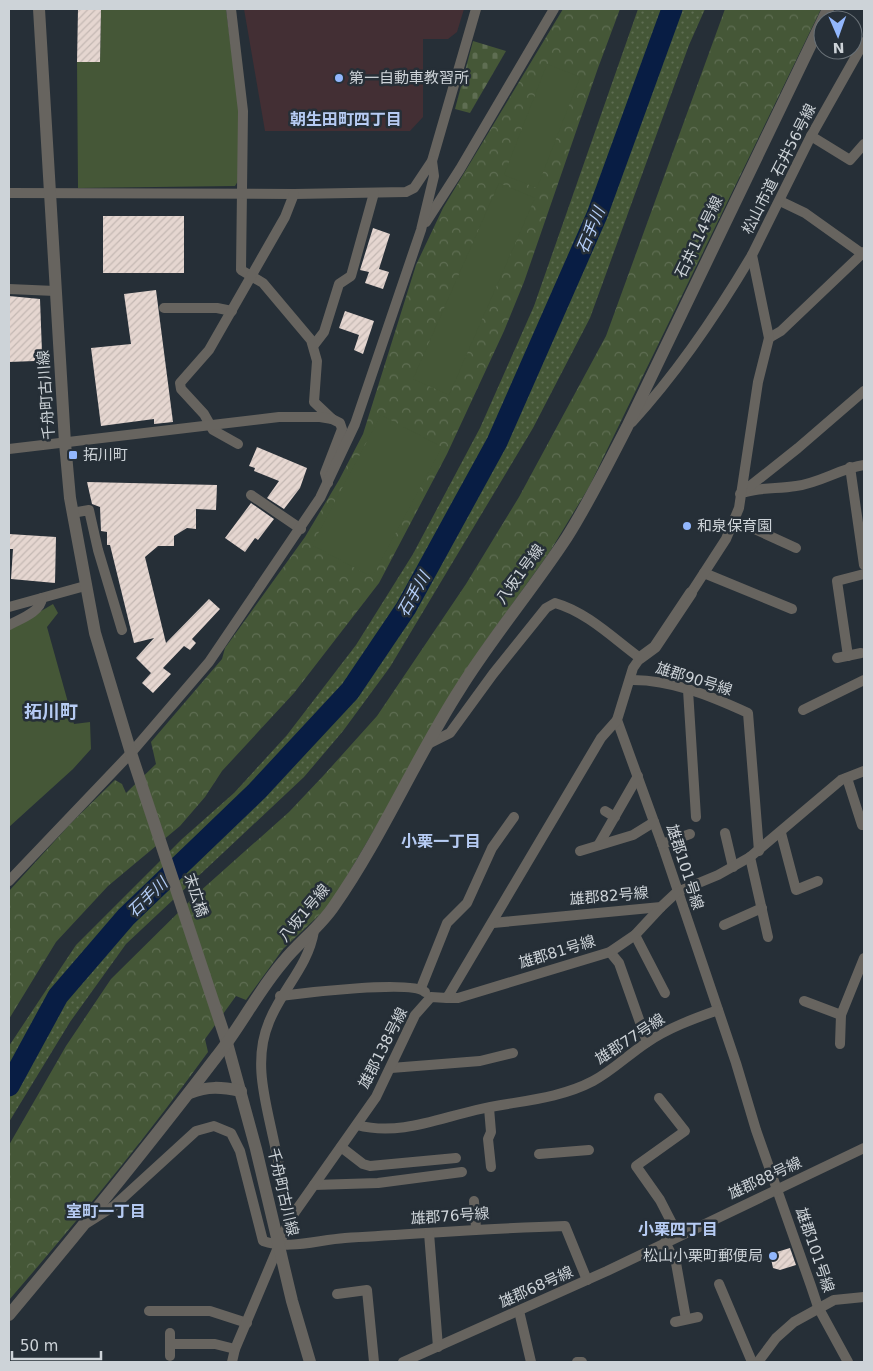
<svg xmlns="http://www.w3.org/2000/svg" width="873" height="1371" viewBox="0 0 873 1371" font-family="'DejaVu Sans','Noto Sans JP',sans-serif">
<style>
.education{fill:#432f34}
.grass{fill:url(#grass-dots)}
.cemetery{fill:url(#cemetery-stones)}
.park{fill:url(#park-crowns)}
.pitch{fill:#455737}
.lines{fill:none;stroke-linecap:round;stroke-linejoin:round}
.river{stroke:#081d44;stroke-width:21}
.building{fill:url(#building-hatch)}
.minor{stroke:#67645f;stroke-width:10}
.tertiary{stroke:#67645f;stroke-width:12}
.poi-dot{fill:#92b7fd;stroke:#262f37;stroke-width:2}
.labels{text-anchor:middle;stroke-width:5;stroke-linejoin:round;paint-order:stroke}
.poi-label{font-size:15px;fill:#cdd3d8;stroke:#262f37;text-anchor:start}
.street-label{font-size:15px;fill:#cdd3d8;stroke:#262f37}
.neighbourhood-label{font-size:16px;font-weight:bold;fill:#b6cbf3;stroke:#262f37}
.water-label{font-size:16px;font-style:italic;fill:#b4cdf7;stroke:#262f37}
.quarter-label{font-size:18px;font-weight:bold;fill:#b6cbf3;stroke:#262f37}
</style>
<defs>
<pattern id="grass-dots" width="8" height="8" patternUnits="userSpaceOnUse" patternTransform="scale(1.25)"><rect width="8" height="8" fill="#455737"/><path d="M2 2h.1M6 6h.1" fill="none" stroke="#5f6e53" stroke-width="1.8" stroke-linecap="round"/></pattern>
<pattern id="cemetery-stones" width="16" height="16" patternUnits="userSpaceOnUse" patternTransform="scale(1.25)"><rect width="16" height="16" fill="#455737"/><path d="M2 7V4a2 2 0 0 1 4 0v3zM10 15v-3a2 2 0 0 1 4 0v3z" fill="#5f6e53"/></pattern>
<pattern id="park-crowns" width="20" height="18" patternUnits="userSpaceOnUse" patternTransform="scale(1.25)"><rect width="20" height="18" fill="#455737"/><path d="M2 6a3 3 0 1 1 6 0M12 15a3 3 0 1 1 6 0" fill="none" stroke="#5f6e53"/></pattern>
<pattern id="building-hatch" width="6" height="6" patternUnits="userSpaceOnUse" patternTransform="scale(1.25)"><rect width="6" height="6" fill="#e5d6d0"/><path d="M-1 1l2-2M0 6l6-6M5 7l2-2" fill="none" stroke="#c4b8b3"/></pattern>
</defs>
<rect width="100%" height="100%" fill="#262f37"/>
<polygon class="education" points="244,9 464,9 457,32 448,39 423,39 423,117 410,131 265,131"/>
<polygon class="grass" points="638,9 705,9 689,45 590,318 533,428 390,667 343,731 304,777 126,944 70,1022 9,1122 9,1046 76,945 182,839 234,793 287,735 356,645 413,554 480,428 534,306"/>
<polygon class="cemetery" points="473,41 506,51 470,113 455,109"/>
<g class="park">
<polygon points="563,9 620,9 598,68 524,282 504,331 447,454 379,583 294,693 222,771 205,797 180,826 108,886 56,942 9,1019 9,891 72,822 115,780 122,784 126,793 156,764 151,742 222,659 225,648 305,537 339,480 363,434 416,265 443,208"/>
<path d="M725,9H821L589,487L549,553L482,646L330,905L283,949L246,1000L236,996L205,1039L208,1052C146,1138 79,1219 9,1300V1145L66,1046L111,979L198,893L289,812L324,775L377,716L466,584L519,497L606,336Z"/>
</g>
<g class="pitch">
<polygon points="101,9 226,9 238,99 238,181 235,186 78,188 77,62 100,62"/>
<polygon points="547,64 580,77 537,188 504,175"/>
<polygon points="499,183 535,198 449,395 413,379"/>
<polygon points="381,415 442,447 372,577 312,545"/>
<polygon points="53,604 58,613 47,627 74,724 90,722 91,749 73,769 9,827 9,630"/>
</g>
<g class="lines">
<polyline class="river" points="9,1086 58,996 126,917 257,791 350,691 406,608 497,442 597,215 672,9"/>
</g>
<g class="building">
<polygon points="78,9 101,9 100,62 77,62"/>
<rect x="103" y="216" width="81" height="57"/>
<polygon points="373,228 390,234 379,269 389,272 383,289 365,283 369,272 360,270"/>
<polygon points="156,290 173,422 154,424 154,419 101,426 91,348 131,344 124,294"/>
<polygon points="9,296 40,299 42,352 35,352 35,361 9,362"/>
<polygon points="345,311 374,321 363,354 354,350 359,335 339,328"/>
<polygon points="257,447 307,468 300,488 284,509 267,498 279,481 254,471 255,468 249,466"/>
<polygon points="87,482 217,485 216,510 196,509 196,529 187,528 174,536 174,546 158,546 145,557 166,643 209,599 220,609 192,639 196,643 190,650 184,646 163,668 171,674 153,693 142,683 151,673 136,658 154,638 134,643 110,545 107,545 107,532 101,531 100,507 92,504"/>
<polygon points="251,503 274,519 258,540 255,538 245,552 225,538"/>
<polygon points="9,534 56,537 55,583 11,579 13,549 9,549"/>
<polygon points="790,1248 796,1265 780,1270 773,1268 770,1254"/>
</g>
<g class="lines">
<g class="minor">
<polyline points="231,9 243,111 241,270 263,283 311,340 317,361 314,402 332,419"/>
<polyline points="811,136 850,160 864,144"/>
<polyline points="9,193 294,194 406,192 414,188 432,161 476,9"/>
<polyline points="780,201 805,213 864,255"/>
<polyline points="426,222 460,169 554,9"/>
<polyline points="9,289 55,291"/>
<polyline points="164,308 217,308 232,311"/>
<polyline points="769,338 781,331 864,252"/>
<polyline points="314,345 324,332 339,284 351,276 374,193"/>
<path d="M632,422C679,371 717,314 752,255"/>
<polyline points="238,444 213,430 204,414 181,389 180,383 209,350 285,217 294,194"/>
<polyline points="9,449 279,417 320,417 332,419 340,423 342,429 325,473 328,483"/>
<polyline points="850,467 864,565"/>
<path d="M746,492C763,487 779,489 796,486C820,483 841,468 864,465"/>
<polyline points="740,494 798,448 864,391"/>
<polyline points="251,495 301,529"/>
<polyline points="72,513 89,510 98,550 122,630"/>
<polyline points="735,520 796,548"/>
<polyline points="704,573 792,609"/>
<polyline points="691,593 726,539 739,508 758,382 769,338 752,255 811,136 864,42"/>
<polyline points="9,607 85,586"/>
<path d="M9,625C20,619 41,612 42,598"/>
<polyline points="848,656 837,581 864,574"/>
<polyline points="837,658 861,653"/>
<path d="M630,680C670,679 711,696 748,713L759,851"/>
<polyline points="688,690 696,817"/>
<polyline points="803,710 864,680"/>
<path d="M428,744L450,733L493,674L546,608L555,603C587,612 614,639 640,658L633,668L617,720L662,844L736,1063L756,1130L811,1286L818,1307L848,1362"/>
<polyline points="847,778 862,825"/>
<polyline points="605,811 615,817"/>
<polyline points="725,833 733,867"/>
<polyline points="781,833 796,890 818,881"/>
<polyline points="599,844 638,776"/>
<polyline points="662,844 690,834"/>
<polyline points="580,851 633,835 654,822"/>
<polyline points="750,857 768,937"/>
<polyline points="9,881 131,753 209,662 320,498 355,424 421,230 434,176 432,161"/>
<polyline points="493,923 661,907 677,892 718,875 750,857 841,780 864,771"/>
<polyline points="724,925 762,908"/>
<polyline points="635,935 665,993"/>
<polyline points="610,952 619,963 647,1042"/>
<polyline points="421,988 447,923 467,903 492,848 514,817"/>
<path d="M280,996C302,993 412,980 425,992"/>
<polyline points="447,998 458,998 610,952 635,935 661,907"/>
<polyline points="804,1001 841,1015"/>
<polyline points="840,1044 841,1015 864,958"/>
<polyline points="391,1068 480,1061 513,1053"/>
<polyline points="659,1098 685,1131 636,1166 660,1200 678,1235"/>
<polyline points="489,1108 491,1132 488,1139 491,1167"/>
<path d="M357,1125C398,1136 437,1119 476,1110C515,1101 557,1100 593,1081C612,1071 628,1055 646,1043C668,1028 693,1019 718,1010"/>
<polyline points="341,1147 363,1164 370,1166 456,1158"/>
<polyline points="539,1154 589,1150"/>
<polyline points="314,1185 378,1183 462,1172"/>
<polyline points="474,1201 476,1228"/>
<path d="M290,1219C285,1192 279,1164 273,1137C265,1099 253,1060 269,1022C282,989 308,967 314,931"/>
<path d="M87,1223L114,1206L196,1131L214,1126L231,1133L240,1151L263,1241C289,1250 317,1240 345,1238C418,1234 491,1228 565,1226L587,1280"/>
<polyline points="429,1233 438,1347"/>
<polyline points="665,1242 676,1263 686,1319"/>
<polyline points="719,1284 752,1362"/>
<polyline points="337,1294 367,1290 374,1362"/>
<polyline points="149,1311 210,1311 247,1323"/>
<polyline points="519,1311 531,1362"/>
<polyline points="675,1322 698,1317"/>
<polyline points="170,1344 215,1344 235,1349"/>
<polyline points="170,1356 170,1333"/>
<polyline points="232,1362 235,1349 290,1219 376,1097 415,1015 431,997 447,998 601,738 617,720"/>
<polyline points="403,1362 607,1271 864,1148"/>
<polyline points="577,1362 582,1362"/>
<polyline points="758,1362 776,1338 794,1322 834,1300 864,1297"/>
</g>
<g class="tertiary">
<polyline points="39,9 65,443 70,498 95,633 131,753 227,1043 256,1149 292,1301 310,1362"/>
<polyline points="640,658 655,647 691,593"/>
<path d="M190,1093C208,1086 221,1087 241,1091"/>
<path d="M9,1315C80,1230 150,1144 217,1056C241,1026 258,991 283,962C299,942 320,927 334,906C382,837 415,759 460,689C493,636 533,589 567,537C589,502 608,464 627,427L828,9"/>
</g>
</g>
<g class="poi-dot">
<circle cx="339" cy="78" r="5"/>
<rect x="68" y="450" width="10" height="10" rx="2.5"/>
<circle cx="687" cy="526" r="5"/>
<circle cx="773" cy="1256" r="5"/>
</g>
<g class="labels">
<g class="poi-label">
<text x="349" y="83">第一自動車教習所</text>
<text x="83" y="460">拓川町</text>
<text x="697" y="531">和泉保育園</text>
<text x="763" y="1261" text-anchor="end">松山小栗町郵便局</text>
</g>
<g class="street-label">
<text transform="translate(779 169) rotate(-63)" y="5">松山市道 石井56号線</text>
<text transform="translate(699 237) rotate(-64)" y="5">石井114号線</text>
<text transform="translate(46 395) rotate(-94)" y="5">千舟町古川線</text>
<text transform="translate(520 574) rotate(-54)" y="5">八坂1号線</text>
<text transform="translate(694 679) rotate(17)" y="5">雄郡90号線</text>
<text transform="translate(685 867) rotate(72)" y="5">雄郡101号線</text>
<text transform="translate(196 895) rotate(72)" y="5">末広橋</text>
<text transform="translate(609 896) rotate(-5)" y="5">雄郡82号線</text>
<text transform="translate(304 913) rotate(-50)" y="5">八坂1号線</text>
<text transform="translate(557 952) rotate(-17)" y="5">雄郡81号線</text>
<text transform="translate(630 1039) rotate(-33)" y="5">雄郡77号線</text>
<text transform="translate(383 1048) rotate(-63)" y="5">雄郡138号線</text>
<text transform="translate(765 1178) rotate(-25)" y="5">雄郡88号線</text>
<text transform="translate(283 1192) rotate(77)" y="5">千舟町古川線</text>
<text transform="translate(450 1216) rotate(-4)" y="5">雄郡76号線</text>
<text transform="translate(815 1250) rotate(71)" y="5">雄郡101号線</text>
<text transform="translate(536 1287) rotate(-24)" y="5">雄郡68号線</text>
</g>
<g class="neighbourhood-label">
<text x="346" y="125">朝生田町四丁目</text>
<text x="441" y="847">小栗一丁目</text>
<text x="106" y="1217">室町一丁目</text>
<text x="678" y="1235">小栗四丁目</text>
</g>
<g class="water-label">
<text transform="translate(590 230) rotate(-67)" y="6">石手川</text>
<text transform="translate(413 594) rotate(-60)" y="6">石手川</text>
<text transform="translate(147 897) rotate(-44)" y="6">石手川</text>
</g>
<g class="quarter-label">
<text x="51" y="718">拓川町</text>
</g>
</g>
<rect width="873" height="1371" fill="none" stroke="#cdd3d8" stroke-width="20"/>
<g transform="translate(838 35) rotate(178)"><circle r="24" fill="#262f37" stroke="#697177"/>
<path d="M0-4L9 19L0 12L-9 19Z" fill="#92b7fd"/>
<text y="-8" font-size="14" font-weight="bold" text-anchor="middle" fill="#cdd3d8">N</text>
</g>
<path d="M12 1351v8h89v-8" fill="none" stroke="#cdd3d8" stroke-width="2.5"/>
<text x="20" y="1351" font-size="15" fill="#cdd3d8" stroke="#262f37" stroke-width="4" paint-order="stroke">50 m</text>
</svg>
